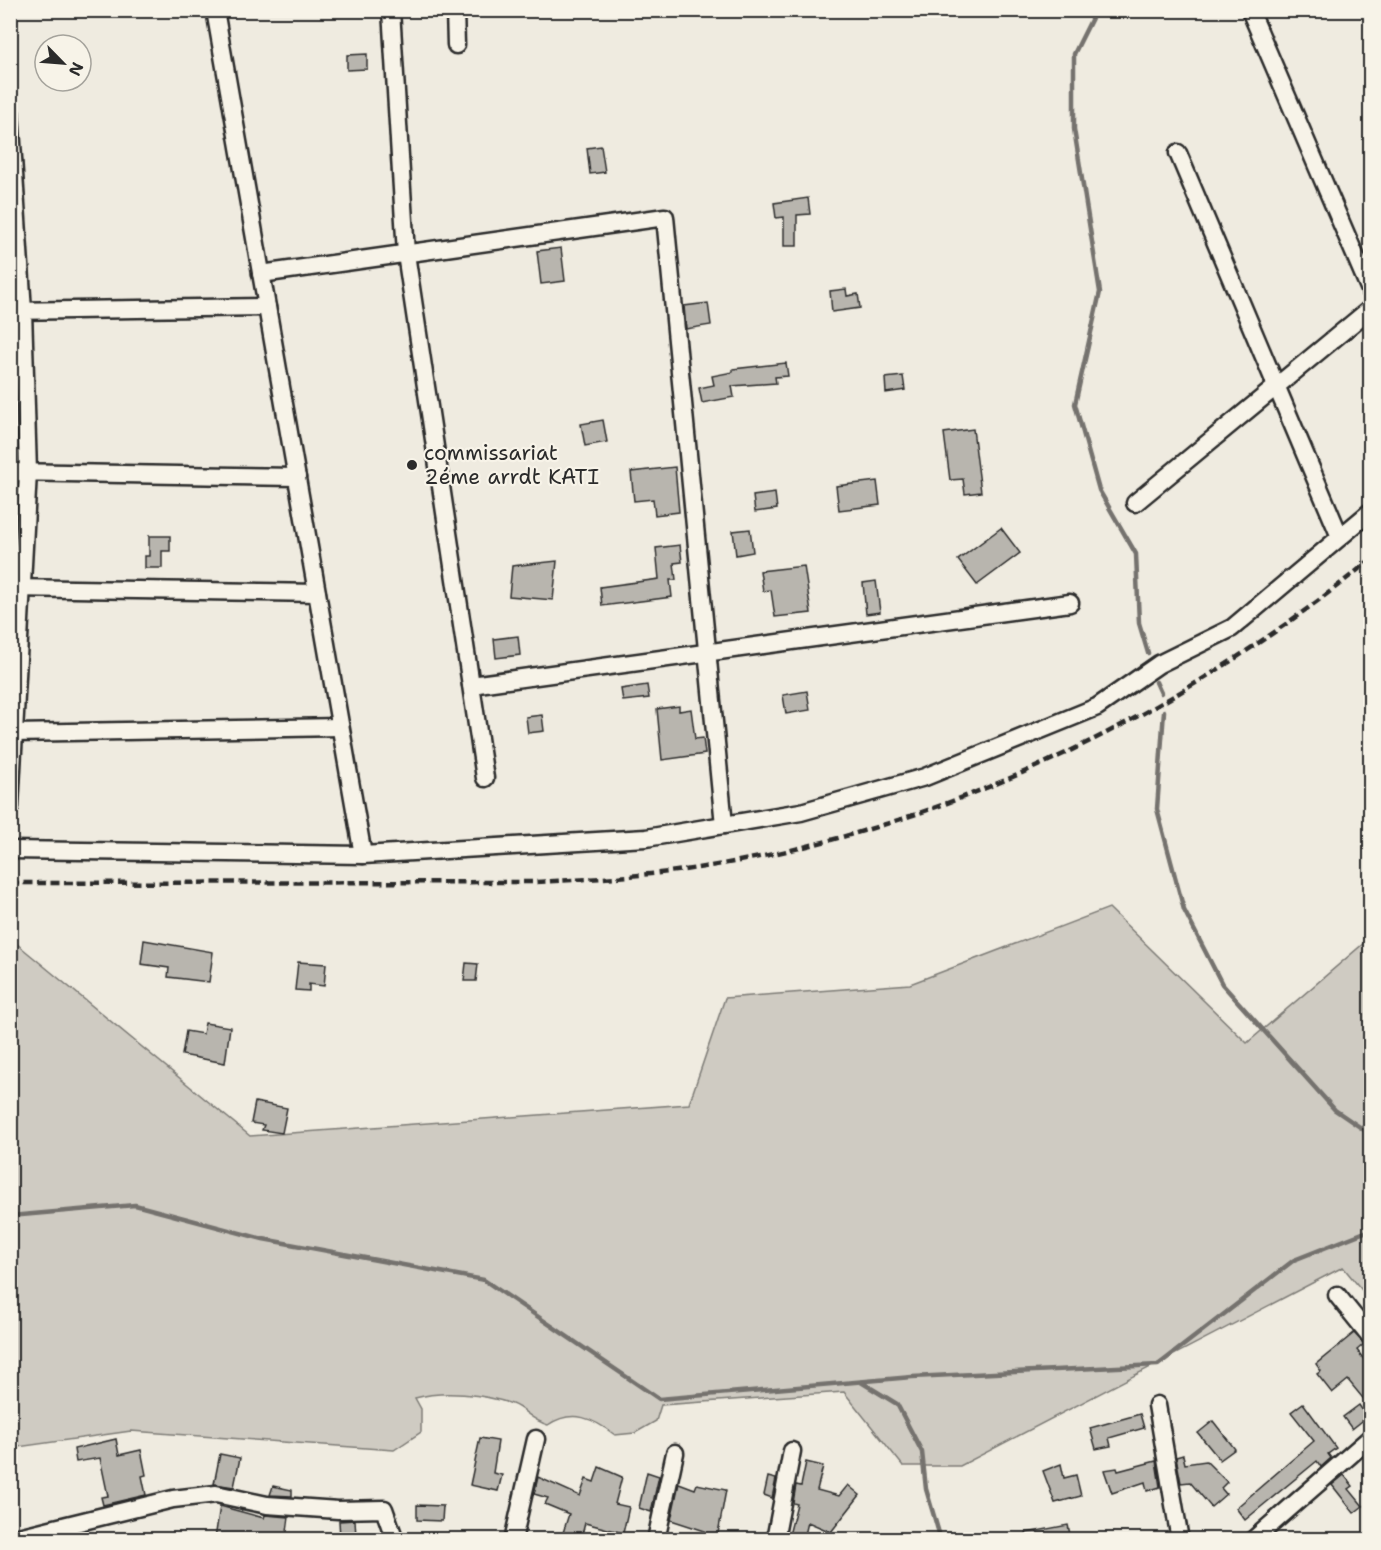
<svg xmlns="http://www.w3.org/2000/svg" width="1381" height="1550" viewBox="0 0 1381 1550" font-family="'Shantell Sans',sans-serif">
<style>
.green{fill:#cfcbc2;stroke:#7d7b76;stroke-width:1.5}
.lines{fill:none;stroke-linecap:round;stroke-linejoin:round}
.stream{stroke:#74726e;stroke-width:4.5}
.building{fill:#b8b5ae;stroke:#2b2b2b;stroke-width:1.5}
.minor-casing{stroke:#2b2b2b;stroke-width:21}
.minor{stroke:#f7f3e8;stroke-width:16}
.rail{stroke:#2b2b2b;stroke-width:4.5;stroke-dasharray:9 4.5;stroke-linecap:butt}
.poi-dot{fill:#2b2b2b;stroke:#f7f3e8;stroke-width:2}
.labels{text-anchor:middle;stroke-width:4.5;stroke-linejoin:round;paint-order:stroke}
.poi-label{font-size:21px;fill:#2b2b2b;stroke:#f7f3e8;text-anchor:start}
</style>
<rect width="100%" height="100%" fill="#efebe0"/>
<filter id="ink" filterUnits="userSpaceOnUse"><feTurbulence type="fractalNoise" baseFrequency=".0167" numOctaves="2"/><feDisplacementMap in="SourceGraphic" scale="12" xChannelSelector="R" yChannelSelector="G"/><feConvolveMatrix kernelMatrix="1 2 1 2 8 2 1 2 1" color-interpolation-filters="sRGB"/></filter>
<g filter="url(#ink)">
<path class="green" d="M1109,908L1247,1043L1370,938V1300L1343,1267L960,1466H903L844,1392L661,1405L656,1421L635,1433L615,1435C594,1419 573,1408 548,1425C531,1420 525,1409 512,1404C484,1394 443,1390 415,1398L421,1409V1432L394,1450L131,1431L11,1448V939L250,1136L689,1104L725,998L910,984Z"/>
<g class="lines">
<g class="stream">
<polyline points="1096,10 1074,54 1074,129 1100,292 1075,404 1099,490 1136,554 1139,623 1148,653"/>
<polyline points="1156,682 1161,693"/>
<polyline points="1164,711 1157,809 1184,910 1222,984 1335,1110 1370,1134"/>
<polyline points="10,1216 135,1205 263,1239 484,1280 659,1399 912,1377 1158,1365 1294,1260 1370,1230"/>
<polyline points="861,1382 897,1404 922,1452 926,1489 941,1540"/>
</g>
</g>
<g class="building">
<polygon points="367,54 367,69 347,70 347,55"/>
<polygon points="601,146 605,172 590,174 587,148"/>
<polygon points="808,198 810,214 797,215 797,246 784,246 784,217 776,218 774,203"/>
<polygon points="561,248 565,281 541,284 537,251"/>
<polygon points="846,289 847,296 858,294 860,308 832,312 830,291"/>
<polygon points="708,303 711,325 686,329 684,306"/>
<polygon points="786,363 788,376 775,377 776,383 732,386 734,397 702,403 699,388 714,385 712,376 733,372 733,369"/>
<polygon points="903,376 905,390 886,393 885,378"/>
<polygon points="603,420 607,442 585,446 581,424"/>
<polygon points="973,429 981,492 965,494 963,479 950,480 944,433"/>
<polygon points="675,467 679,512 655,515 653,499 634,501 631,472"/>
<polygon points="877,481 880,505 839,510 836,486"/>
<polygon points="775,493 777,509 755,512 753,496"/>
<polygon points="1001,528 1020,553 977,585 958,560"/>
<polygon points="750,529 753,552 736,555 733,531"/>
<polygon points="149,536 170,536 170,551 162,551 162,568 145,568 145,556 149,556"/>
<polygon points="680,545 682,562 674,563 676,580 670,580 672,597 602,606 600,587 659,579 656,548"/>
<polygon points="557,561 553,600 509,596 512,566"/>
<polygon points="804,566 811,613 775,617 771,590 763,591 760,571"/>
<polygon points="876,581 880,612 866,614 863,583"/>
<polygon points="518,636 520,655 496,658 494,639"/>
<polygon points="647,685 649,698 623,701 621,689"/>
<polygon points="807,691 810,710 786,714 783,695"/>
<polygon points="679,706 679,711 691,709 695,739 703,738 705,754 662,760 657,709"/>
<polygon points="542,715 544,731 528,733 526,717"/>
<polygon points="144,940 213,952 209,982 168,977 169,968 141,964"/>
<polygon points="298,962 326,964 324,986 309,984 309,991 295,990"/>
<polygon points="466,963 478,964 476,981 464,981"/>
<polygon points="205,1023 230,1027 225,1063 182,1055 186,1031 203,1034"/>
<polygon points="255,1102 287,1108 282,1133 262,1130 264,1125 251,1123"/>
<polygon points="1354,1333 1364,1344 1357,1350 1371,1369 1371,1408 1348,1380 1332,1393 1317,1374 1321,1371 1316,1364"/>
<polygon points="1303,1403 1336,1448 1328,1454 1331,1458 1321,1467 1317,1461 1245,1520 1236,1508 1314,1441 1291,1412"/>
<polygon points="1359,1405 1367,1417 1352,1429 1343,1417"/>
<polygon points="1140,1414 1144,1428 1109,1438 1111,1446 1096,1449 1090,1428"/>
<polygon points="1213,1421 1235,1449 1220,1460 1198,1433"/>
<polygon points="480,1438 498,1441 493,1473 502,1475 498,1491 470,1485"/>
<polygon points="116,1439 119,1455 141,1450 146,1475 142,1476 146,1495 103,1505 101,1497 108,1496 100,1458 76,1462 74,1449"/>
<polygon points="220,1454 240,1458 234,1487 214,1484"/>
<polygon points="1183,1455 1185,1464 1206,1461 1227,1482 1221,1488 1226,1494 1211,1507 1190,1482 1181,1483 1176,1457"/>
<polygon points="1156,1461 1160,1487 1147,1491 1145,1482 1112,1493 1104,1470 1117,1468 1118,1471"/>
<polygon points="806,1462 823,1466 817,1490 839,1496 848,1485 860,1495 831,1532 808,1522 804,1539 788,1539 797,1504 793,1503 796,1485 801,1486"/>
<polygon points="1061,1464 1064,1478 1076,1475 1081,1496 1055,1503 1043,1471"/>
<polygon points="599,1467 622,1477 615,1504 629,1507 623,1533 585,1523 581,1539 561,1539 569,1514 545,1504 548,1498 534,1494 538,1477 580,1496 586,1479 594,1482"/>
<polygon points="647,1472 659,1476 651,1512 639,1508"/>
<polygon points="1344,1475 1353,1486 1349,1489 1363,1506 1354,1513 1332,1485"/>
<polygon points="768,1477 776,1479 772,1498 764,1495"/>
<polygon points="679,1483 695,1489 697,1484 726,1490 717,1539 703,1539 705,1531 671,1520"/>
<polygon points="273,1486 292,1490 292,1496 270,1495"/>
<polygon points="417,1505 443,1506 442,1521 417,1520"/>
<polygon points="220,1506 264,1518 265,1515 289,1517 286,1539 215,1539"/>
<polygon points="355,1520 356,1537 340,1537 339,1521"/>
<polygon points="1068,1525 1071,1539 1027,1539 1026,1533"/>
</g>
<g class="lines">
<g class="minor-casing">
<g id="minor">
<polyline points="215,10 363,855"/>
<polyline points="391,10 406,254 485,778"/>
<polyline points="455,10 456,45"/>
<polyline points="1250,10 1370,290"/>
<polyline points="10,112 23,311 28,472 10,807"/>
<polyline points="1178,153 1340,537"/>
<polyline points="261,274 665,217 724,825"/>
<polyline points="10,311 267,307"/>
<polyline points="10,472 297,477"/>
<polyline points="1135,503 1370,309"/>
<polyline points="11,588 317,593"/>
<polyline points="471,685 1070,603"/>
<polyline points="14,733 340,727"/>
<polyline points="10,850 363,855 646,838 801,812 925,777 1097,707 1159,664 1232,628 1370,512"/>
<polyline points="1337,1295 1370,1336"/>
<polyline points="1157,1405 1180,1540"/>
<polyline points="10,1539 173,1499 216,1494 267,1505 338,1510 384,1509 395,1540"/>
<polyline points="513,1540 536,1439"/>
<polyline points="656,1540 675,1453"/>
<polyline points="775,1540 792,1451"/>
<polyline points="1253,1540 1370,1438"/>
</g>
</g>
<use href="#minor" class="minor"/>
<path class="rail" d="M10,883L535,882C591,879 648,876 704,867C946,829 1182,714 1370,560"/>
</g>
</g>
<circle class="poi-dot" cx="412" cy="465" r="6"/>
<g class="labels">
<g class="poi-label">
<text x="424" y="460">commissariat<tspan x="424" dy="24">2éme arrdt KATI</tspan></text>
</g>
</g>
<rect width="1381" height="1550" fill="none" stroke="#f7f3e8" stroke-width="36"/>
<rect x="18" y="18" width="1345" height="1514" fill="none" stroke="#2b2b2b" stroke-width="2" filter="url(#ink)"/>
<g transform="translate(63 63) rotate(115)"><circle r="28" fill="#f7f3e8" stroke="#a5a39c" stroke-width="1.5"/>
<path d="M0-4.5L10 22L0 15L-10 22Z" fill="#2b2b2b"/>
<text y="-9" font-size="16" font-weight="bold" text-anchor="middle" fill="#2b2b2b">N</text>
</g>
</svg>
